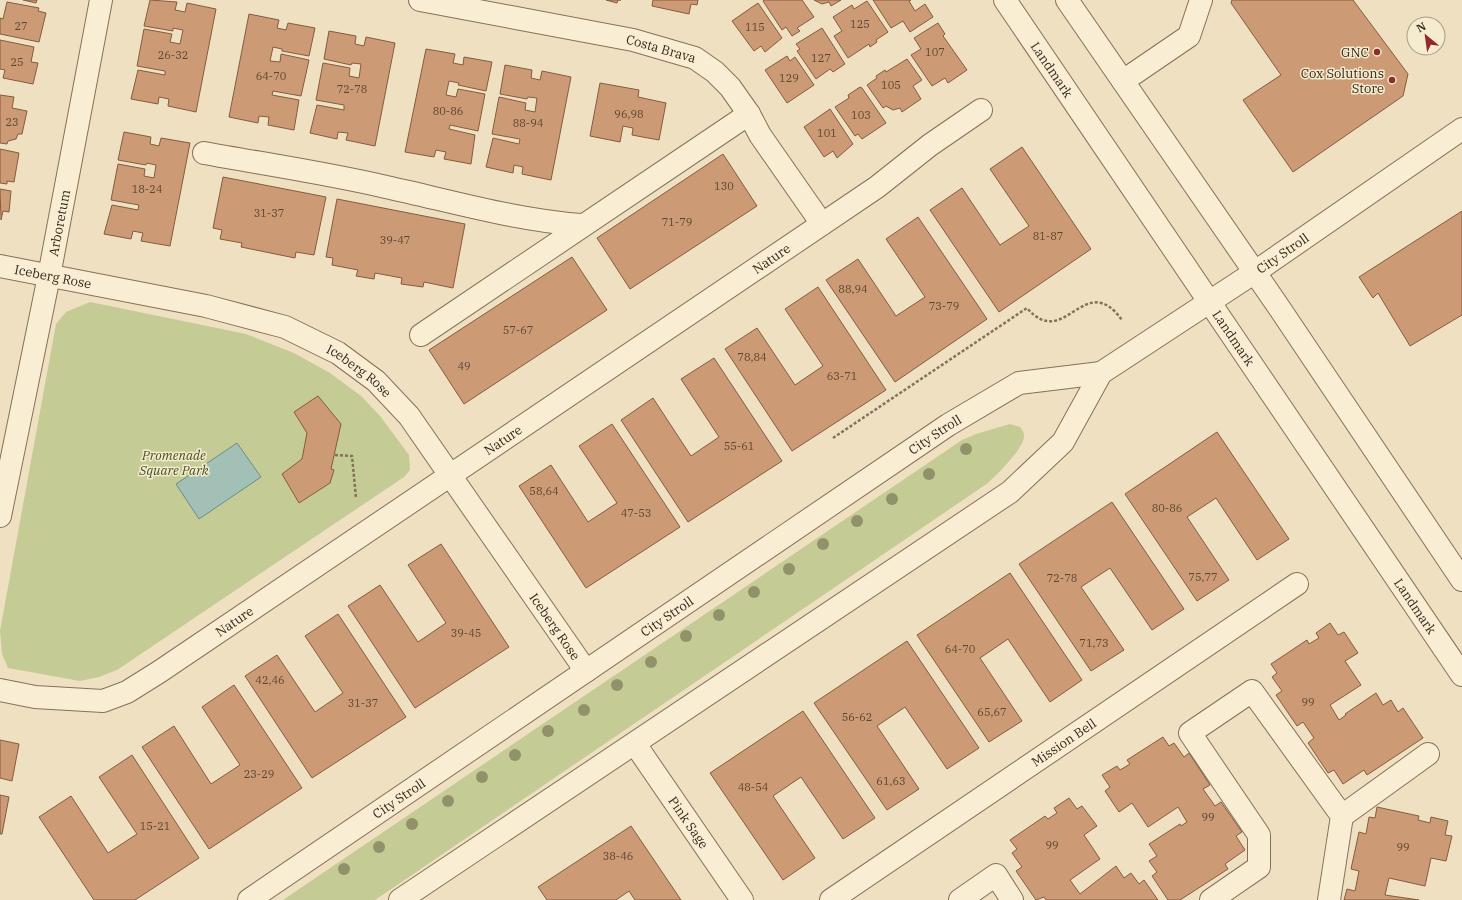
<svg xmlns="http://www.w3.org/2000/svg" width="1462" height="900" viewBox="0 0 1462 900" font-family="'IBM Plex Serif',serif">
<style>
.green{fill:#c4cb94}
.water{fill:#a3c0b7;stroke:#6a8d85}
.building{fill:#cc9b76;stroke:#855b3e}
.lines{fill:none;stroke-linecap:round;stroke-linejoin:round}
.minor-casing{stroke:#867158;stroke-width:24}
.path{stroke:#867158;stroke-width:2.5;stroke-dasharray:3 2;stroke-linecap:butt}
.minor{stroke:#f9eed3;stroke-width:22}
.tree{fill:#92926a}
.poi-dot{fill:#952928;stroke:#f5ebcf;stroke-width:1.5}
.labels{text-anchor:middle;stroke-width:3;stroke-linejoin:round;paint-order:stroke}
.number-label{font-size:11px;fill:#5c4632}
.street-label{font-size:13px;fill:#36291c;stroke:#f5ebcf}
.poi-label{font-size:13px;fill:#36291c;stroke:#f5ebcf;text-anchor:end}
.park-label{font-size:13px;font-style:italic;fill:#465223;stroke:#f5ebcf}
</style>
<rect width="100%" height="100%" fill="#eee0c0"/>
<g class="green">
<polygon points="90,302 246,334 294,353 330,373 361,396 380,416 409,455 410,470 404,477 117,670 99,677 80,681 8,668 2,654 0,631 56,324 66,312"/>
<path d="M1010,424L1020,427C1022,429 1024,433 1024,435C1025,448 997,474 988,483L375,900H283L962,440L976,434Z"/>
</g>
<polygon class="water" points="237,443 261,477 199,519 176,484"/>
<g class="building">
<polygon points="23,0 37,0 36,3"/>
<polygon points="150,0 177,2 175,10 185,12 187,3 216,9 196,112 168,106 169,99 159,97 158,104 131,99 138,70 165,75 165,71 137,66 144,29 172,34 170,42 180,44 183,30 173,28 173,31 144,26"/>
<polygon points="606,0 621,0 618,0 617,3"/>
<polygon points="653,0 698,0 697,5 691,4 689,14 652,6"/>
<polygon points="764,0 802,0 814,17 797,28 800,31 792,36 786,27 782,30 763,1"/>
<polygon points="814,0 841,0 831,6 829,2 822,4"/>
<polygon points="873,0 911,0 909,1 915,11 925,4 933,17 910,32 903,21 891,28"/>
<polygon points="1232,0 1353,0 1408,74 1403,96 1293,172 1243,100 1281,75 1231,3"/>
<polygon points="867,1 888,32 876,40 877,42 870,47 869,44 848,58 834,36 842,31 833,17 852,5 854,9"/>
<polygon points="7,2 39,8 38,11 46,13 39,42 0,34 0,18 3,19"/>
<polygon points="758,3 782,38 765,52 761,46 754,51 732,21"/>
<polygon points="249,14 279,20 277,28 286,30 288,23 315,28 309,56 282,51 282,49 273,47 270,61 280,62 281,54 309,60 301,96 273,91 272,95 299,100 294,130 268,125 269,117 259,116 258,123 229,117"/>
<polygon points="938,23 945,34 943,36 967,70 948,83 945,78 932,86 911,55 921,49 914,38"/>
<polygon points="822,28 845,64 833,72 830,69 816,79 797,51 800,49 796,44"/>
<polygon points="329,31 356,36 355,44 364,46 366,37 395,43 375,146 346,140 348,133 338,132 337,139 310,133 317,105 344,110 344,105 316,100 323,63 350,68 349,76 359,78 361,64 352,63 351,65 324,59"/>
<polygon points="0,40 34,47 31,62 38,63 33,84 3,78 5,70 0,69"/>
<polygon points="426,49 455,54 453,63 463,65 464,57 492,62 486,91 458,85 459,83 449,81 446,95 456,97 458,89 485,94 478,131 450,125 449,129 475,135 471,164 444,159 446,152 436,150 434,157 405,152"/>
<polygon points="787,56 790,61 795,57 814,85 787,103 765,70"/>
<polygon points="907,59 922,80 913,86 921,99 902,112 900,108 893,110 886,106 883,108 867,85 877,78 876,76 885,70 886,72"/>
<polygon points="505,65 532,70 531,78 540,80 542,71 571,77 551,180 522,174 523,167 514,165 513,173 486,167 493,138 519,144 520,139 492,134 499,97 526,103 525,110 535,112 537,98 528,97 527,99 500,94"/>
<polygon points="600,83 639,90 638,97 666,103 659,140 632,135 633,128 623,126 620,142 590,136"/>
<polygon points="860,87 862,88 886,123 862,139 858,134 855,136 835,107 849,98 848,95"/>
<polygon points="0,95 14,97 12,108 27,111 22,134 18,134 16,139 8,141 7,144 0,143"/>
<polygon points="830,109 853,144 837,158 833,151 824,157 804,127"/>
<polygon points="124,132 151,137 150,144 159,146 161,138 190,143 170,246 141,241 143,233 133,231 131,239 104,234 112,205 138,210 139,205 111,200 118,164 145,169 144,176 154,178 156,165 147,163 146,165 118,160"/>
<polygon points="1022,147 1091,249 999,312 930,210 962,188 1000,245 1029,226 990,169"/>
<polygon points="0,149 19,153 14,182 7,181 7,184 0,183"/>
<polygon points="723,154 757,206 630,289 597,238"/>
<polygon points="223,177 326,197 314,255 296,252 295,258 241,247 242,243 220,239 222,230 213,228"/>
<polygon points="0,189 11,191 9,212 3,211 1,220"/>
<polygon points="337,199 465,224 453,288 424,282 423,287 401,284 402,278 375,273 374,279 356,276 358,270 332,265 333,258 326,257"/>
<polygon points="1462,211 1462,315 1410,346 1378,293 1373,298 1359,277"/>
<polygon points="918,217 987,319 895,382 826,280 858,259 896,316 925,297 886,239"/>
<polygon points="572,257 607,310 464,404 429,350"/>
<polygon points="818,287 886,390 792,451 725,349 757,328 795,385 823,366 785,309"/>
<polygon points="714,358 782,461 688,522 621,420 653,398 691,456 719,437 681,379"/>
<polygon points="318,396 341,424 331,469 334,470 330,483 299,503 282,474 302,459 307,433 294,412"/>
<polygon points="612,424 680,527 586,588 519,486 551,465 588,522 617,503 579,446"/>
<polygon points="1217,432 1289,539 1257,560 1216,498 1187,517 1229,580 1197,601 1125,494"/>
<polygon points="1112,502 1184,609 1152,630 1110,568 1081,587 1124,650 1091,671 1019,564"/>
<polygon points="441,544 509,647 415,708 348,606 380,585 418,642 446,623 408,565"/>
<polygon points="1010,573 1082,680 1050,702 1008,639 980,658 1022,721 989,742 917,635"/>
<polygon points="338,614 406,717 312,778 245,676 277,655 315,712 343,693 305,636"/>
<polygon points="1330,623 1338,635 1344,632 1358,653 1345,661 1361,685 1330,705 1339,720 1346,715 1345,714 1376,693 1383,705 1391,700 1398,712 1403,708 1423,738 1367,775 1364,770 1343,784 1334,770 1328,773 1308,743 1314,738 1303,722 1297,726 1276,695 1282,691 1272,677 1277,673 1271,664 1307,640 1309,644 1319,638 1316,633"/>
<polygon points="907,641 979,748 947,769 905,707 877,726 919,789 887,810 814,703"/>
<polygon points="234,685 302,788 209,849 142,747 174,726 211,784 240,765 202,707"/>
<polygon points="803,711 875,818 843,839 801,777 773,796 815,858 783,880 710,773"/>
<polygon points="1163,737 1169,746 1174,743 1184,757 1189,753 1210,785 1203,789 1215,806 1221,802 1242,832 1236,836 1245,850 1225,864 1228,869 1180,900 1168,900 1152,876 1157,872 1149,861 1157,856 1149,844 1180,824 1181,826 1187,822 1178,807 1148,827 1132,803 1119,812 1105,791 1110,787 1102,775 1117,766 1120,770 1130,764 1127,760"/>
<polygon points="0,740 19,744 12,781 0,778"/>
<polygon points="132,755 199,858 135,900 94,900 39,817 71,796 108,853 137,834 99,777"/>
<polygon points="0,795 9,797 2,834 0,834"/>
<polygon points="1069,798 1077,809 1082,806 1097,826 1084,835 1100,859 1070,880 1080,894 1116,866 1124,878 1131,873 1139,884 1144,880 1158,900 1046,900 1044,897 1036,900 1016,871 1022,867 1012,853 1017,849 1010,840 1045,816 1048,819 1057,813 1054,808"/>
<polygon points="1377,807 1419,816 1418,820 1430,823 1431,817 1448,821 1445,835 1452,836 1446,861 1431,858 1425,886 1389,878 1385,895 1419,900 1344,900 1347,889 1355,891 1359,871 1351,869 1359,832 1366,834 1369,817 1375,818"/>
<polygon points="631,826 681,900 635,900 629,891 616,900 547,900 538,887"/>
</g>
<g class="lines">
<g class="minor-casing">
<g id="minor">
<path id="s1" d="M420,0L633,40L695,58L715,72L730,87L749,114L760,135L822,224"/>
<path id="s2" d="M1005,0L1462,675"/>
<polyline points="1067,0 1278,306 1462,580"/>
<polyline points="1123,81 1189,36 1201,0"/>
<path d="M204,153C264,164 326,173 386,187C451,201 515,220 581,225"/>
<path id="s3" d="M0,266L206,306L285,327L338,353L376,381L409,416L586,671"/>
<polyline points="421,335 749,114"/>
<path id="s4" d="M0,516L49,276L101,0"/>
<path id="s5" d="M0,690L35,697L103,701L127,692L159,672L877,187L930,145L981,110"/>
<path id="s6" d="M635,744L742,900"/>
<polyline points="1342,816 1428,754"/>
<path id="s7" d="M249,900L948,425L1019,383L1101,373"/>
<path id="s8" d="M400,900L1010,492L1063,442L1101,373L1255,272L1462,129"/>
<path id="s9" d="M831,900L1297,584"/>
<polyline points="960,900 996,875 1012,900"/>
<polyline points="1211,900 1259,867 1259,835 1190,733 1252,691 1342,816 1329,900"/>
</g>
</g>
<g class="path">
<path d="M833,438L1027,308C1065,352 1084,268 1122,320"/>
<polyline points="335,455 352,456 356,498"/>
</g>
<use href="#minor" class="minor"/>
</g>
<g class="tree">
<circle cx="966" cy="449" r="6"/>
<circle cx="929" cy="474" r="6"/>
<circle cx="892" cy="499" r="6"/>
<circle cx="857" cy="521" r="6"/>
<circle cx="823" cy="544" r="6"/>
<circle cx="789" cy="569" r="6"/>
<circle cx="754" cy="592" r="6"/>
<circle cx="719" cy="615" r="6"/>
<circle cx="686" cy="636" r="6"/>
<circle cx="651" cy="662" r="6"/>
<circle cx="617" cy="685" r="6"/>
<circle cx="584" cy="710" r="6"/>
<circle cx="548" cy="731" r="6"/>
<circle cx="515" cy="755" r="6"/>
<circle cx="482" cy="777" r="6"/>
<circle cx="448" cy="801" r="6"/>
<circle cx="412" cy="824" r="6"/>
<circle cx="379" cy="847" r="6"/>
<circle cx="344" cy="869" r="6"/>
</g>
<g class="poi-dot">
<circle cx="1377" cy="52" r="4"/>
<circle cx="1392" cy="80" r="4"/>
</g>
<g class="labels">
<g class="number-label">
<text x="860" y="28">125</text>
<text x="21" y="30">27</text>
<text x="755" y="31">115</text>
<text x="935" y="56">107</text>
<text x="173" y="59">26-32</text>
<text x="821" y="62">127</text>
<text x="17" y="66">25</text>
<text x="271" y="80">64-70</text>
<text x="789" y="82">129</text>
<text x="891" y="89">105</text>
<text x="352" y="93">72-78</text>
<text x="448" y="115">80-86</text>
<text x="629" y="118">96,98</text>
<text x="861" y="119">103</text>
<text x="12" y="126">23</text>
<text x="528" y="127">88-94</text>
<text x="827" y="137">101</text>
<text x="724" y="190">130</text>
<text x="147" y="193">18-24</text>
<text x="269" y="217">31-37</text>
<text x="677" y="226">71-79</text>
<text x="1048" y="240">81-87</text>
<text x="395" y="244">39-47</text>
<text x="853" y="293">88,94</text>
<text x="944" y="310">73-79</text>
<text x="518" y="334">57-67</text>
<text x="752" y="361">78,84</text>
<text x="464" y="370">49</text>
<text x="842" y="380">63-71</text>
<text x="739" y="450">55-61</text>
<text x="544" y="495">58,64</text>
<text x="1167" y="512">80-86</text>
<text x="636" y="517">47-53</text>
<text x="1203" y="581">75,77</text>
<text x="1062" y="582">72-78</text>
<text x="466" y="637">39-45</text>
<text x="1094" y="647">71,73</text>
<text x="960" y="653">64-70</text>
<text x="270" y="684">42,46</text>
<text x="1308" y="706">99</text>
<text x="363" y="707">31-37</text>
<text x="992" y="716">65,67</text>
<text x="857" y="721">56-62</text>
<text x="259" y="778">23-29</text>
<text x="891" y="785">61,63</text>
<text x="753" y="791">48-54</text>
<text x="1208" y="821">99</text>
<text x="155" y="830">15-21</text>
<text x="1052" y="849">99</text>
<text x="1403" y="851">99</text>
<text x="618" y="860">38-46</text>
</g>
<g class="street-label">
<text dy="5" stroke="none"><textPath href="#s1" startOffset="246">Costa Brava</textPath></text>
<text dy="5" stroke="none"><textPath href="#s2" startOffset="84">Landmark</textPath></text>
<text dy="5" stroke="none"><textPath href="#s4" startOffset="299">Arboretum</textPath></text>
<text dy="5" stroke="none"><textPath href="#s8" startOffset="1103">City Stroll</textPath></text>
<text dy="5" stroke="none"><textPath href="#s5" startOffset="906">Nature</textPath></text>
<text dy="5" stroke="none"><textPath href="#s3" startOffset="54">Iceberg Rose</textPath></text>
<text dy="5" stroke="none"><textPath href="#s2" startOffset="408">Landmark</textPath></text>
<text dy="5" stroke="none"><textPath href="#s3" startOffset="378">Iceberg Rose</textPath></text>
<text dy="5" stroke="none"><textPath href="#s7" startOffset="829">City Stroll</textPath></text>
<text dy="5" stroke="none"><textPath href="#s5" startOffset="582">Nature</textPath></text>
<text dy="5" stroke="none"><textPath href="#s2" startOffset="732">Landmark</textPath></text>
<text dy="5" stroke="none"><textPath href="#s7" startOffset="505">City Stroll</textPath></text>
<text dy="5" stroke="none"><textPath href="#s5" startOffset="258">Nature</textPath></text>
<text dy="5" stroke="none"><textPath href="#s3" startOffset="702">Iceberg Rose</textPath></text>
<text dy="5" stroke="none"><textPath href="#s9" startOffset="281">Mission Bell</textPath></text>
<text dy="5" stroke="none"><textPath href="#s7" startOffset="181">City Stroll</textPath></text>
<text dy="5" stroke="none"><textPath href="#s6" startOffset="95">Pink Sage</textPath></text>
</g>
<g class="poi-label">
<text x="1369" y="57">GNC</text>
<text x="1384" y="78">Cox Solutions<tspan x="1384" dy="15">Store</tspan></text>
</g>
<g class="park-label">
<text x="174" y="460">Promenade<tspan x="174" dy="15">Square Park</tspan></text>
</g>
</g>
<g transform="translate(1426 36) rotate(331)"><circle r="19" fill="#f5ebcf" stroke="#a99d87"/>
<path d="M0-3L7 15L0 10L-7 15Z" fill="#952928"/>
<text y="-6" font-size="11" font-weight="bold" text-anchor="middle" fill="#36291c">N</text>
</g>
</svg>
